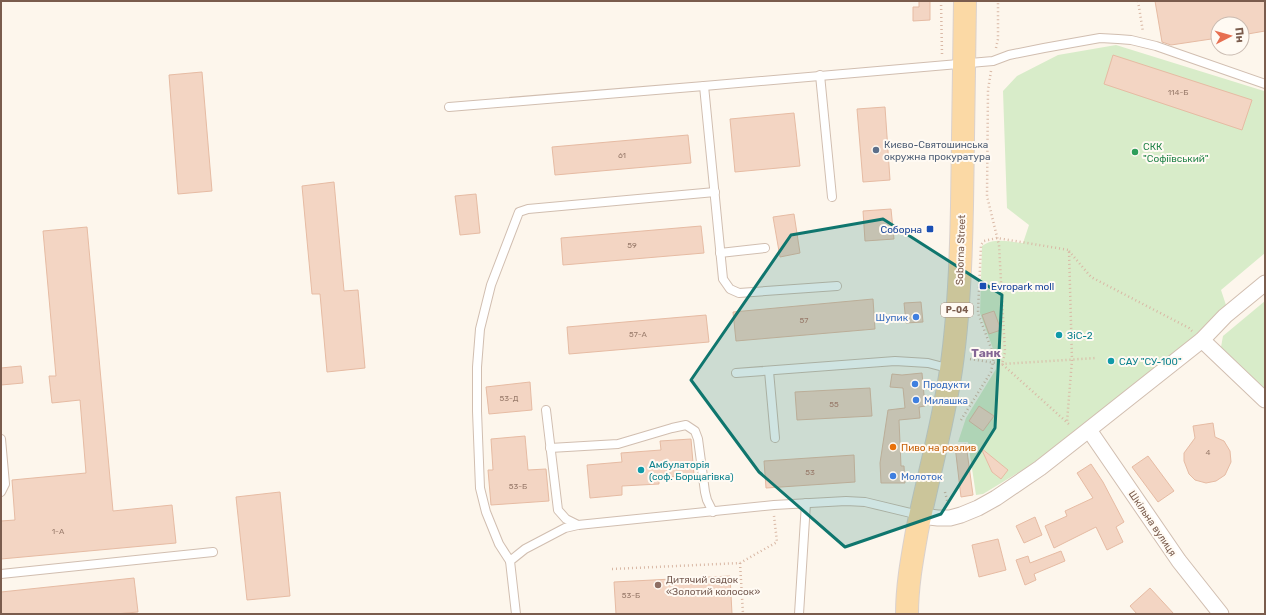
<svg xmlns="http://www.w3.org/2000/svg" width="1266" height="615" viewBox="0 0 1266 615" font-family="Rubik,sans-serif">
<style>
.green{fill:#d8ecc9}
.building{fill:#f3d5c3;stroke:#e6bba3}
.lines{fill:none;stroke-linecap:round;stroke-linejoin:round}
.lane-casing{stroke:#d1beb0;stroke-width:10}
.street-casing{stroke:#d1beb0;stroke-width:17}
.primary-casing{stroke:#dad1cd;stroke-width:24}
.path{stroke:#d9b8a5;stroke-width:2.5;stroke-dasharray:1 3;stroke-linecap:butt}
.lane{stroke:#fff;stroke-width:8}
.street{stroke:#fff;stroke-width:15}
.primary{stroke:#fbd9a5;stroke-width:22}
.marked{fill:#0f766e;fill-opacity:0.2;stroke:#0f766e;stroke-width:3;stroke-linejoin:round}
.service-dot{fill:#5c6f8a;stroke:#fffaf3;stroke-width:1.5}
.leisure-dot{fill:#2e9e5b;stroke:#fffaf3;stroke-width:1.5}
.transit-dot{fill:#1a4fb4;stroke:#fffaf3;stroke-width:1.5}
.shop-dot{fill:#3f7fe0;stroke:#fffaf3;stroke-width:1.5}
.culture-dot{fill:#0f9aa8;stroke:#fffaf3;stroke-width:1.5}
.food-dot{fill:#e8710a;stroke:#fffaf3;stroke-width:1.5}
.education-dot{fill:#8d6e63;stroke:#fffaf3;stroke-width:1.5}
.labels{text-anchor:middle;stroke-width:4;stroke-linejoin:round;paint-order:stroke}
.number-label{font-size:8px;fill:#987a6a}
.shield{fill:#fffaf3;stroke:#a28b7f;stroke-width:1}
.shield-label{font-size:9px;font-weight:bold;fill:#7a5c4d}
.service-label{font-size:10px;fill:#4e5e75;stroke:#fffaf3;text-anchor:start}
.leisure-label{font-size:10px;fill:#27864d;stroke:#fffaf3;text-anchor:start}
.transit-label{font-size:10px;fill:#164399;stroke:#fffaf3;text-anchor:end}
.street-label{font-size:10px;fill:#7a5c4d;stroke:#fffaf3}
.shop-label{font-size:10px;fill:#366cbe;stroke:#fffaf3;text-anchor:start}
.culture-label{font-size:10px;fill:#0d838f;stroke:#fffaf3;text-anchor:start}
.food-label{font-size:10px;fill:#c56008;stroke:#fffaf3;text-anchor:start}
.education-label{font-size:10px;fill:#785e54;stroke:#fffaf3;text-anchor:start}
.quarter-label{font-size:12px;font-weight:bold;fill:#846695;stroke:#fffaf3}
</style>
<rect width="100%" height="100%" fill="#fdf6ec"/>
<g class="green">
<path d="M1116,45L1264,91L1265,95V253L1221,290L1226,305L1191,339L1135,386L1031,465L983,494L976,495L968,442H958L966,418L996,369V357L980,313L982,246C994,237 1010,242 1023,243L1029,225L1007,208L1003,91L1017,76L1058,55Z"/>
<polygon points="1265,301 1265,389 1221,347 1223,336"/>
</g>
<g class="building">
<polygon points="919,1 930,1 930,20 913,21 913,7 919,7"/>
<polygon points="1155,1 1265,1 1265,31 1242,35 1242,24 1218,24 1218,38 1171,45 1162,42"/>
<polygon points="1113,55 1252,100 1242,130 1104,84"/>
<polygon points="202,72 212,191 178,194 169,75"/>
<polygon points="885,107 890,180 863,182 857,109"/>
<polygon points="794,113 800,166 735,172 730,119"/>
<polygon points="688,135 691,163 555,175 552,147"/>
<polygon points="334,182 344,291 358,290 365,368 327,372 320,294 312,294 302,186"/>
<polygon points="476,194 480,233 460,235 455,196"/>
<polygon points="891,209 894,239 865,241 863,211"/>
<polygon points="794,214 800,253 780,257 773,217"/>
<polygon points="701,226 704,253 563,265 561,238"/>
<polygon points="87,227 113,511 172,505 176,543 1,559 1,521 15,520 12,480 86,473 80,400 52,403 49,376 56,376 43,231"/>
<polygon points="873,299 875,329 736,341 733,312"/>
<polygon points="921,302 923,322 906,323 904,303"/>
<polygon points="994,311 1001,330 989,334 982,315"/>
<polygon points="706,315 709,342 569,354 567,327"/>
<polygon points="21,366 23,383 1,385 1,368"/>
<polygon points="922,373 925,406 919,407 920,418 899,420 901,466 904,466 905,483 881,483 880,463 888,410 905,408 903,388 890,387 892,374 902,375"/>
<polygon points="530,382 532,410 489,414 486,387"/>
<polygon points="870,388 872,416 797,420 795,392"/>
<polygon points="979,406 994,416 983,431 969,421"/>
<polygon points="1213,423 1215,437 1224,441 1230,451 1231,462 1225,475 1216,481 1206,483 1195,480 1189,474 1184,461 1184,453 1195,438 1193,426"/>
<polygon points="525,436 528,470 546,469 549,501 491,505 488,470 493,470 491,439"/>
<polygon points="691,439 694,475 659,478 659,484 622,486 622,495 590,498 587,465 622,462 621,453 661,450 660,441"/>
<polygon points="966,444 973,495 961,497 955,446"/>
<polygon points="981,448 1008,470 1001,479 992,472"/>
<polygon points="854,455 855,482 766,488 764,461"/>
<polygon points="1148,456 1174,491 1158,502 1132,467"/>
<polygon points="1091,464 1103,482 1124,522 1116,527 1123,542 1107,550 1096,527 1054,548 1045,526 1067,516 1065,511 1093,498 1077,473"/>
<polygon points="280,492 290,596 247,600 236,497"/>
<polygon points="1035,517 1042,535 1024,543 1016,526"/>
<polygon points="998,539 1006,570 979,577 972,545"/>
<polygon points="1061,551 1065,561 1034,574 1036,580 1025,585 1016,560 1028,556 1030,563"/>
<polygon points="730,576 732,614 616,614 614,582"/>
<polygon points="134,578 138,612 115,614 1,614 1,592"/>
<polygon points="1150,588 1174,614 1137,614 1130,606"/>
</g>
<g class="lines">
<g class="lane-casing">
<g id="lane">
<polyline points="820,75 832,197"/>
<polyline points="704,86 723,279 730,289 739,293 837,286"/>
<polyline points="449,107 704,86 993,61 1009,55 1044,48 1100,38 1118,39 1131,40 1156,46 1265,84"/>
<polyline points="720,253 765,248"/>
<polyline points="769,371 775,438"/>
<polyline points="736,373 895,361 928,363 951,369"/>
<polyline points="546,410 558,510 566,519 578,525"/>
<polyline points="1,439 5,484 1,492"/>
<polyline points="550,448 618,444 672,428 686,425 695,431 698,439 705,492 707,500 713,512"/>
<polyline points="510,561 499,544 486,512 480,488 477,411 477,367 480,329 491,285 519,212 528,209 715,192"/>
<polyline points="1,574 213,552"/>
<polyline points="516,614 510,561 525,549 565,528 578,525 774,505 846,501 865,502 919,515"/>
<polyline points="799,614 806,503"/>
</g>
</g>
<g class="street-casing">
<g id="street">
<polyline points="1202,340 1265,400"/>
<polyline points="1089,430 1179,561 1221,614"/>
<polyline points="920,516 938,518 950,518 961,515 978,508 996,498 1040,468 1082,435 1202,340 1225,316 1265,283"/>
</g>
</g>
<g class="primary-casing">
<path id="primary" d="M907,614C907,586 912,559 917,531C928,477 943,424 951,370C959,316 961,261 962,206C963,138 964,69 965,1"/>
</g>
<g class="path">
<polyline points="941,1 942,54"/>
<polyline points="1138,1 1143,32"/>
<polyline points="996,48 998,39 998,1"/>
<polyline points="991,71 988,90 987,196 999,245 1005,352 1002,364 1071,426"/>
<polyline points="1069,251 1091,277 1189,328 1192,331"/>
<polyline points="970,359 1002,364 1096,358"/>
<polyline points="961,420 991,372 994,356 979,316 978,311 981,245 984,241 997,238 1069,250 1072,360 1067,422"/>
<polyline points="945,492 948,504"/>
<polyline points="740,563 743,614"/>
<polyline points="612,569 740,563 777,542 774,516"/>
</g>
<use href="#lane" class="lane"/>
<use href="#street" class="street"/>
<use href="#primary" class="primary"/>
</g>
<path class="marked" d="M883,219L1002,295L995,428L941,514L845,547L759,472L691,380L791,235Z"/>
<circle class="service-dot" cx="876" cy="150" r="4"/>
<circle class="leisure-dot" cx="1135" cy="152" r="4"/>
<g class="transit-dot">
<rect x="926" y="225" width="8" height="8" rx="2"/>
<rect x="979" y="282" width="8" height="8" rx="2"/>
</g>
<g class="shop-dot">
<circle cx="916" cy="317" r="4"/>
<circle cx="915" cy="384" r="4"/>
<circle cx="916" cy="400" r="4"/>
<circle cx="893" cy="476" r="4"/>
</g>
<g class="culture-dot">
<circle cx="1059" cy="335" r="4"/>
<circle cx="1111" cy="361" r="4"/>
<circle cx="641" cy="470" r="4"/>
</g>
<circle class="food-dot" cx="893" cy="447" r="4"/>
<circle class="education-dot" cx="658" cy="585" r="4"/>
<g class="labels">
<g class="number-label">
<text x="1178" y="95">114-Б</text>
<text x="622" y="158">61</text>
<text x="632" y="248">59</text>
<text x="804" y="323">57</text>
<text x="638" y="337">57-А</text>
<text x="509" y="401">53-Д</text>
<text x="834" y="407">55</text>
<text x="1208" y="455">4</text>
<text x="810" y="475">53</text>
<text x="518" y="489">53-Б</text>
<text x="58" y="534">1-А</text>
<text x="631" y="598">53-Б</text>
</g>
<rect class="shield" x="941" y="303" width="32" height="14" rx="3"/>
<g class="shield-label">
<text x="957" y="313">Р-04</text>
</g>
<g class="service-label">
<text x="884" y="148">Києво-Святошинська<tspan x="884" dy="12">окружна прокуратура</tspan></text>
</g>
<g class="leisure-label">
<text x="1143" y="150">СКК<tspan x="1143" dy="12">"Софіївський"</tspan></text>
</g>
<g class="transit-label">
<text x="922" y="233">Соборна</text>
<text x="991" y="290" text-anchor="start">Evropark moll</text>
</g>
<g class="street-label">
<text transform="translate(960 250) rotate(-88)" y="4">Soborna Street</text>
<text transform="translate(1153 523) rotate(56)" y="4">Шкільна вулиця</text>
</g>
<g class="shop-label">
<text x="908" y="321" text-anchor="end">Шупик</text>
<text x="923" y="388">Продукти</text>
<text x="924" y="404">Милашка</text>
<text x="901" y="480">Молоток</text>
</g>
<g class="culture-label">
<text x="1067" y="339">ЗіС-2</text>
<text x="1119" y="365">САУ "СУ-100"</text>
<text x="649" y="468">Амбулаторія<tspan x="649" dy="12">(соф. Борщагівка)</tspan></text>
</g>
<g class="food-label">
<text x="901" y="451">Пиво на розлив</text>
</g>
<g class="education-label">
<text x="666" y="583">Дитячий садок<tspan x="666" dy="12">«Золотий колосок»</tspan></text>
</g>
<g class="quarter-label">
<text x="986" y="357">Танк</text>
</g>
</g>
<rect width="1266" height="615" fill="none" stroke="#7a5c4d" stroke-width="4"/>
<g transform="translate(1230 36) rotate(84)"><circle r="19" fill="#fffaf3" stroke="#cabbb1"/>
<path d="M0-3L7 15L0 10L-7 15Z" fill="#e76f51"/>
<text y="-6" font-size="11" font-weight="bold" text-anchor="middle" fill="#7a5c4d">Пн</text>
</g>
</svg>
